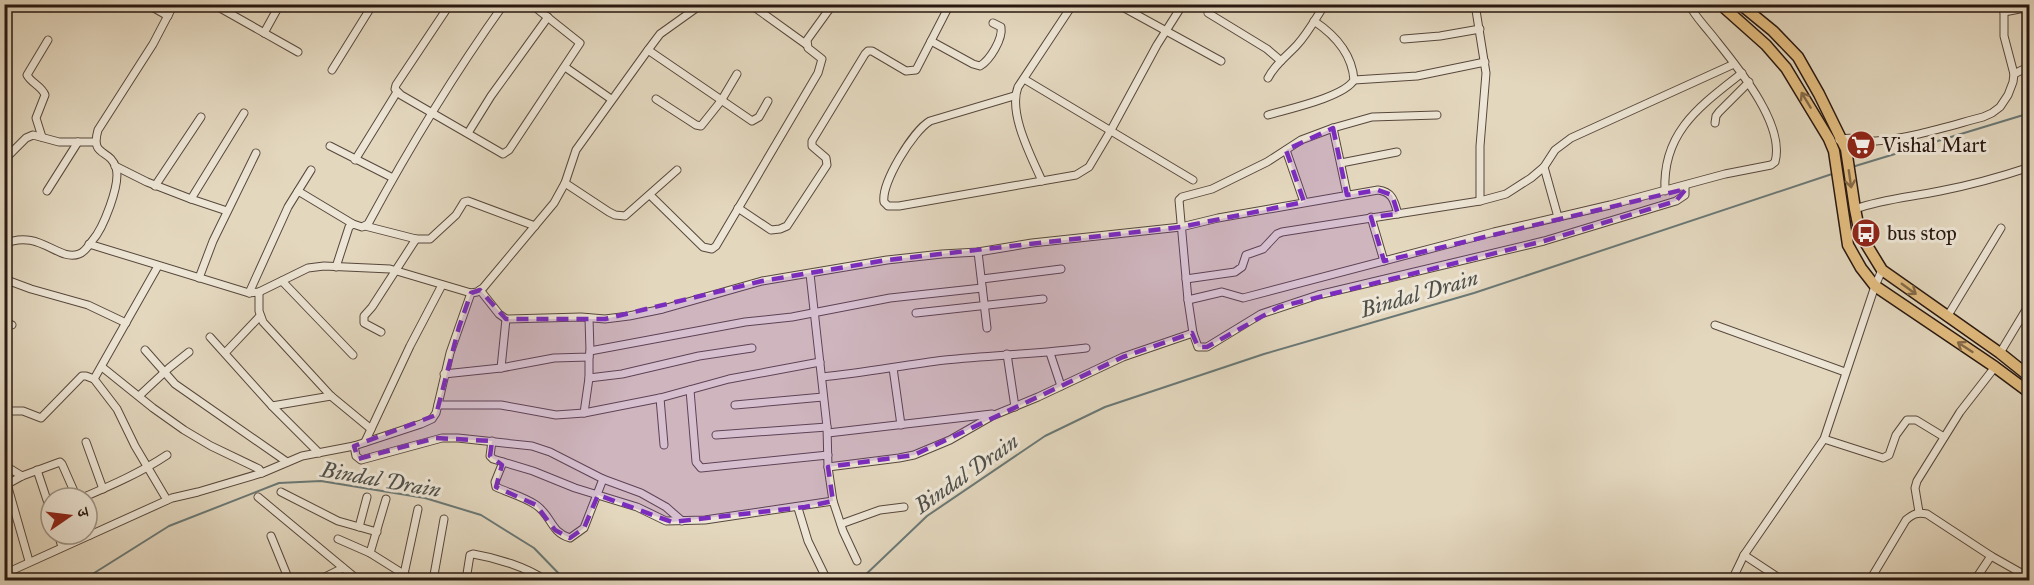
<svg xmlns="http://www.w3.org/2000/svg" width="2034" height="585" viewBox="0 0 2034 585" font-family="'IM FELL Great Primer','Noto Serif Devanagari',serif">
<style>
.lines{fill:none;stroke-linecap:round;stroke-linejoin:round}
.stream{stroke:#6a7875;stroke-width:2}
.minor-casing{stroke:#57483c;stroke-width:9}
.primary-casing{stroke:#281811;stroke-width:13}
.minor{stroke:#ede5d5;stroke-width:7}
.primary{stroke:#e2bc7f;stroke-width:10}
.oneway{stroke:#856a48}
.marked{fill:#7b2cbf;fill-opacity:0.2;stroke:#7b2cbf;stroke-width:4.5;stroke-dasharray:12 8;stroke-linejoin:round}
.labels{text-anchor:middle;stroke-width:6;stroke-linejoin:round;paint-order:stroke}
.poi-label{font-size:21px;fill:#281811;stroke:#ede5d5;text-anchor:start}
.water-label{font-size:22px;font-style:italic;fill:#4e504b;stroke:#ede5d5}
</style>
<rect width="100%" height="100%" fill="#e3d7be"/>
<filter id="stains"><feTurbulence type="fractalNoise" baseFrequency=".00333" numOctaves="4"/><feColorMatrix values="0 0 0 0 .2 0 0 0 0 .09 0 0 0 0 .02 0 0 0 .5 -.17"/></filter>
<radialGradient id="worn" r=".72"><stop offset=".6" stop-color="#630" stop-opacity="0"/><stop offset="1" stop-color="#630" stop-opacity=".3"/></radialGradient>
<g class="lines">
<g class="stream">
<polyline points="1852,167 2030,113"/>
<polyline points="83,580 169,526 279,483 321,481 425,498 481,515 534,548 565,580"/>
<polyline points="860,580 927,516 1045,436 1105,407 1264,354 1474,293 1835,173"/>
</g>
<g class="minor-casing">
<g id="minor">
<polyline points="147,4 168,16"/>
<polyline points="213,4 298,52"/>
<polyline points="450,4 396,85 395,89 401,95 503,154 509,150 580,43 531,4"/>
<polyline points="750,4 807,45"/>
<polyline points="1117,4 1221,61"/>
<polyline points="1475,4 1486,73 1480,146 1480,201"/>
<polyline points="2004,12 2030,7"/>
<polyline points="1208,13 1267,49 1281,61"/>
<polyline points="264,33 280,4"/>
<polyline points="1404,39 1440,36 1480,29"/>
<path d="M931,41L973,64L980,66C990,60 1003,39 1001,27L993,23"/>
<polyline points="648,50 752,121 759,117 768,101"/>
<polyline points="565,67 611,99"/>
<polyline points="332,70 373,4"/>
<polyline points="2014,74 2030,66"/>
<path d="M1268,78C1275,64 1287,56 1297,45C1308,33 1316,18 1325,4"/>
<polyline points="1024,79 1193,180"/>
<polyline points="1354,80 1417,76 1485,62"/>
<path d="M1014,96L930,121C913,131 881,183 884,202L888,206H899L1076,175L1089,167L1111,130L1157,45L1183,4"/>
<polyline points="656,99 696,125 701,126 721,101 737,74"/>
<path d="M1268,115C1288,109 1344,97 1354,80C1352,53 1335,35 1314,21"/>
<polyline points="1715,123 1716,116 1719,112 1749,82"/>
<polyline points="1333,128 1347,194"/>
<polyline points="468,133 491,96 548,17"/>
<path d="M42,137L36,118L45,95C42,86 31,83 27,75L48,40"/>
<path d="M1839,140C1851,135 1864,142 1876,141C1912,138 1949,126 1983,117L1992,113L2000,107L2008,95L2013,82L2014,74L2004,36V4"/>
<polyline points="330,146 393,178"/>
<polyline points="1286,150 1304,202"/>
<polyline points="4,160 26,138 33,135 59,142 95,142"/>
<polyline points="355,160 397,92"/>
<polyline points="1341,163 1397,152"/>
<polyline points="115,166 147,182 191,199 244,113"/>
<polyline points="1544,167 1558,217"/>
<path d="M1042,181C1031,156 1008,113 1018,87L1073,4"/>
<polyline points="565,183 609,212 615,215 625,216 677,170"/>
<polyline points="155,186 201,117"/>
<polyline points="47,191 78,142"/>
<polyline points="298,191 353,224"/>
<path d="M1665,191C1662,132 1700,106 1742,73"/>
<polyline points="650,195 703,247 712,249 716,246 818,73 822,59 808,48 807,40 833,4"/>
<polyline points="191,199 227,211"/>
<polyline points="738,208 771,230 780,229 787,226 827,165 826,158 812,146 812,141 865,54 868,51 872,51 906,71 916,70 950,4"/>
<path d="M1855,209C1883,199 1911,197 1940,191C1971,185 2000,177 2030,167"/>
<polyline points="1371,217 1384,261"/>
<polyline points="365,226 416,239 430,239 456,215 464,202 468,201 535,226"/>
<path d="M4,244C39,228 58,262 79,254C85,252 89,245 92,241C103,229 121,184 116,168C110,148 90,158 98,130L153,44L174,4"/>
<polyline points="89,244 249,293 259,292 308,268 324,266 390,269 471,293 477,292 483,288 554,203 565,183 576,150 648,50 660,34 702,4"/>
<polyline points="978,252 987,328"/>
<path d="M336,267L349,227L353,224L362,227L368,224C409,148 454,74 504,4"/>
<polyline points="810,274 827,427 828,467 833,501 843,531 857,561"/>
<polyline points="199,278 213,241 256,153"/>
<polyline points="4,279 31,289 88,305 126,323"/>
<polyline points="982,279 1061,269"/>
<polyline points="1186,279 1235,272 1242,267 1246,255 1263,249 1277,234 1282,232 1480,201 1506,194 1531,178 1544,167 1555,150 1571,138 1734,64"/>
<polyline points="282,281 353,355"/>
<path d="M480,290L499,314L506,319L581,317L605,319L629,316L663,309L762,281L887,260L942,254L978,252L1032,243L1181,227L1218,218L1378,190C1393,192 1394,201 1398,214"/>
<polyline points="259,292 259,311 263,322 331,396 371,429"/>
<polyline points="249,293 288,207 311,170"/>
<path d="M1188,300L1222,292L1243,298L1494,232L1610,205L1725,174L1771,165L1775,162C1786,123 1734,63 1711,34C1703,24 1694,15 1689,4"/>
<polyline points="916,313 1043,299"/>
<polyline points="1947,317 2001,228"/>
<polyline points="589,318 590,351"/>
<polyline points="506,319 501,368 554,358 589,357 590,351 745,322 792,317 890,298 982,288"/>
<polyline points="4,322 12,325"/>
<polyline points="1715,325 1845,372"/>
<polyline points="381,332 364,323 364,316 372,307 416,239"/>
<polyline points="1193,333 1198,347 1207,347 1261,314 1318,295 1544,241 1676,201 1685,195 1685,186"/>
<polyline points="210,337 272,406 331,396"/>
<polyline points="145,350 175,384 287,462"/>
<polyline points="225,353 260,316"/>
<polyline points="1050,353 1061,386"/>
<polyline points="2000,353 2030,303"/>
<polyline points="1007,354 1015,407"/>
<polyline points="102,367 153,408 184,430 211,446 259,469 262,473"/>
<polyline points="893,368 901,425"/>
<polyline points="444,374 501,368"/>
<path d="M822,377C863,373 904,365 945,360C992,355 1039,354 1086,348"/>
<polyline points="589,378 622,374 699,356 752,348"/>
<polyline points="94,379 117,409 135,446 167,500"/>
<polyline points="690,390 696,462 701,468 828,455"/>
<polyline points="139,396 169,368 189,352"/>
<polyline points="660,398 664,445"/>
<polyline points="438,405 501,405 556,415 584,413 660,398 729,379 820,362"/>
<polyline points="735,405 823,397"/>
<polyline points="272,406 319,453"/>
<polyline points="4,407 9,411 23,411 41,418 82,376 86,376 94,379 158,266"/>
<polyline points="584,413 589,378 589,357"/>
<polyline points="828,433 992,414"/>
<polyline points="716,435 827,427"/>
<polyline points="1824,439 1883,458 1889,455 1896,435 1907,420 1916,420 1944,437"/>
<polyline points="492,441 490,456 493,459 533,471 575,488 637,507 666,521 705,520 833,501"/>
<polyline points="86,442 103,489"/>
<polyline points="365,442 410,346 442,285"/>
<polyline points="354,446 356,456 361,460 442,438 458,438 532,446 550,452 603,479 641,493 666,507 682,521"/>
<path d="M503,462L495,482L496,487C509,493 524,497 536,505C552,516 550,532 570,538L584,528L603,479"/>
<polyline points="4,465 22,476"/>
<polyline points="828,467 899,458 914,455 950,440 992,416 1038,397 1123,357 1193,333 1188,300 1179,200 1182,197 1212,189 1267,162 1301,140 1333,128 1372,117 1437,115"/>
<polyline points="37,470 51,512"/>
<polyline points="7,484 29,561"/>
<polyline points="4,486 22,476 60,462 62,464 77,498"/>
<polyline points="281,492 338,521 377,532"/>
<polyline points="258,497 358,580"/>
<path d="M82,498C112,485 140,473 167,455"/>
<polyline points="798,508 808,541 827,580"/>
<polyline points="1919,512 1915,488 1917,481 1960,412 1995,367"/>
<polyline points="841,524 880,510 904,507"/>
<polyline points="87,526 90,535"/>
<polyline points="359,527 367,497"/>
<polyline points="58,534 62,547"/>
<polyline points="271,536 289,580"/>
<polyline points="338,539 370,553 413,580"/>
<polyline points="370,553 386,499"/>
<polyline points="1744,555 1782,580"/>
<polyline points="4,574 172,498 198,492 262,473 302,456 354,446 421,424 432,419 436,413 450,353 471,293"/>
<polyline points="404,574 418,509"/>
<polyline points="319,580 343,568"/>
<polyline points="427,580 432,578 434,575 444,519"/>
<path d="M466,580L470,555L473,554C497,558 526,567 545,580"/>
<polyline points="1732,580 1744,555 1824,439 1875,286 1882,270"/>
<path d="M1870,580L1906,520C1913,514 1917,512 1927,514L1991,556L2030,578"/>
<polyline points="1975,580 1991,556"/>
</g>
</g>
<g class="primary-casing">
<g id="primary">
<polyline points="1720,4 1766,45 1786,68 1829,139 1834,151 1848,245 1861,268 1875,286 1995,367 2030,393"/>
<polyline points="1740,4 1773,31 1798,57 1819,94 1846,149 1855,209 1860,234 1882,270 2000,353 2030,377"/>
</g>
</g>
<use href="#minor" class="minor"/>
<use href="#primary" class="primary"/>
</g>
<defs><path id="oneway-shaft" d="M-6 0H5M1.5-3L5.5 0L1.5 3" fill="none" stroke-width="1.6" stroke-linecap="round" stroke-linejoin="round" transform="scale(1.5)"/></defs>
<g class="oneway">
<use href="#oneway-shaft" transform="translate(1806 100) rotate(-121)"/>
<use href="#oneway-shaft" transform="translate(1850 179) rotate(82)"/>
<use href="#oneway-shaft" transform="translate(1909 289) rotate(36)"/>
<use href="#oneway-shaft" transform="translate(1965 347) rotate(-147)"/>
</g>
<path class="marked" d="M1333,128L1347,195L1378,190L1392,195L1398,214L1371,217L1384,261L1686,189L1676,201L1544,241L1279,307L1207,347H1198L1192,333L1123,357L914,455L828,467L833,501L805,507L672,522L598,495L584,528L570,538L555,530L536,505L496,487L502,465L490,456L492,441L436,438L358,459L354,446L436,415L459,327L471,293L480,290L506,319H605L762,281L887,260L1181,227L1304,202L1286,150Z"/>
<defs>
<g id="supermarket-disc" transform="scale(1.5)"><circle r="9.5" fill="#8f2418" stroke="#ede5d5"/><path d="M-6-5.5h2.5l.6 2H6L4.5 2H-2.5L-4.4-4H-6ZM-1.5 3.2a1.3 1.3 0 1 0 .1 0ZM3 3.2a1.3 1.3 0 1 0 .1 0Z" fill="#fff"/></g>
<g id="bus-disc" transform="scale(1.5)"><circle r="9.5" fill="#8f2418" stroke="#ede5d5"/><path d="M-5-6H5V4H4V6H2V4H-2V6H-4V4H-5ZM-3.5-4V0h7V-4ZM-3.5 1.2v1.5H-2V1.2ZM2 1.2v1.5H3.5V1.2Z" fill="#fff"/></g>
</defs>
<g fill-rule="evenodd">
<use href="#supermarket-disc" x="1861" y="145"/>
<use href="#bus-disc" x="1866" y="233"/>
</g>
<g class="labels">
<g class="poi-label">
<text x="1882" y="152">Vishal Mart</text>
<text x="1887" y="240">bus stop</text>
</g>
<g class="water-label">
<text transform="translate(1419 293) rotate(-16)" y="8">Bindal Drain</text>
<text transform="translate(966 473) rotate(-35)" y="8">Bindal Drain</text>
<text transform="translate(381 479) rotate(10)" y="8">Bindal Drain</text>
</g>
</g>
<rect width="2034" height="585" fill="none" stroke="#e3d7be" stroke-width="24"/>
<rect x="6" y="6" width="2022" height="573" fill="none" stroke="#281811" stroke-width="3"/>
<rect x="12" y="12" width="2010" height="561" fill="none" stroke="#281811" stroke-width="1.5"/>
<g transform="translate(69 516) rotate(76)"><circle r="28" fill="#ede5d5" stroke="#9e9387" stroke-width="1.5"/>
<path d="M0-4.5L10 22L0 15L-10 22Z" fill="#8f2418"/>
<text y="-9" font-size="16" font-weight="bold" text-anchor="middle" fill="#281811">उ</text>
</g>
<rect width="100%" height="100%" filter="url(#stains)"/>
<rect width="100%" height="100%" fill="url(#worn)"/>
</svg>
